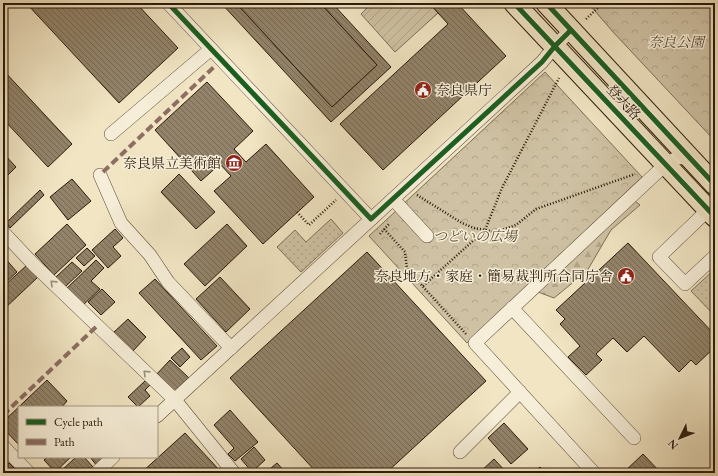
<svg xmlns="http://www.w3.org/2000/svg" width="718" height="476" viewBox="0 0 718 476" font-family="'EB Garamond','Noto Serif JP',serif">
<style>
.grass{fill:url(#grass-dots);stroke:#7d6e57}
.forest{fill:url(#forest-firs);stroke:#7d6e57}
.park{fill:url(#park-crowns);stroke:#7d6e57}
.garden{fill:url(#garden-furrows);stroke:#7d6e57}
.building{fill:url(#building-back-hatch);stroke:#2b190a}
.lines{fill:none;stroke-linecap:round;stroke-linejoin:round}
.minor-casing{stroke:#5c4c38;stroke-width:14}
.highway-casing{stroke:#2b190a;stroke-width:22}
.path{stroke:#2b190a;stroke-width:2.5;stroke-dasharray:1 2;stroke-linecap:butt}
.minor{stroke:#f6eed8;stroke-width:13}
.highway{stroke:#f1e5c3;stroke-width:20}
.quiet{stroke:#8d6e63;stroke-width:4;stroke-dasharray:8 4;stroke-linecap:butt}
.cycleway-casing{stroke:#f6eed8;stroke-width:8}
.cycleway{stroke:#1b5e20;stroke-width:5}
.oneway{stroke:#9b8e7b}
.labels{text-anchor:middle;stroke-width:3;stroke-linejoin:round;paint-order:stroke}
.park-label{font-size:14px;font-style:italic;fill:#5c4c38;stroke:#f6eed8}
.poi-label{font-size:14px;fill:#2b190a;stroke:#f6eed8;text-anchor:end}
.street-label{font-size:14px;fill:#2b190a;stroke:#f6eed8}
</style>
<defs>
<pattern id="grass-dots" width="8" height="8" patternUnits="userSpaceOnUse"><rect width="8" height="8" fill="#cfc2a4"/><path d="M2 2h.1M6 6h.1" fill="none" stroke="#b2a68c" stroke-width="1.8" stroke-linecap="round"/></pattern>
<pattern id="forest-firs" width="22" height="20" patternUnits="userSpaceOnUse"><rect width="22" height="20" fill="#cfc2a4"/><path d="M5 1l3.5 6h-7zM16 11l3.5 6h-7z" fill="#b2a68c"/></pattern>
<pattern id="park-crowns" width="20" height="18" patternUnits="userSpaceOnUse"><rect width="20" height="18" fill="#cfc2a4"/><path d="M2 6a3 3 0 1 1 6 0M12 15a3 3 0 1 1 6 0" fill="none" stroke="#b2a68c"/></pattern>
<pattern id="garden-furrows" width="10" height="10" patternUnits="userSpaceOnUse"><rect width="10" height="10" fill="#cfc2a4"/><path d="M-1 1l2-2M0 10L10 0M9 11l2-2" fill="none" stroke="#b2a68c"/></pattern>
<pattern id="building-back-hatch" width="6" height="6" patternUnits="userSpaceOnUse"><rect width="6" height="6" fill="#92836a"/><path d="M-1 5l2 2M0 0l6 6M5-1l2 2" fill="none" stroke="#776a55"/></pattern>
</defs>
<rect width="100%" height="100%" fill="#f1e5c3"/>
<filter id="stains"><feTurbulence type="fractalNoise" baseFrequency=".005" numOctaves="4"/><feColorMatrix values="0 0 0 0 .2 0 0 0 0 .09 0 0 0 0 .02 0 0 0 .5 -.17"/></filter>
<radialGradient id="worn" r=".72"><stop offset=".6" stop-color="#630" stop-opacity="0"/><stop offset="1" stop-color="#630" stop-opacity=".3"/></radialGradient>
<g class="grass">
<polygon points="331,219 343,233 301,272 277,247 295,230 306,242"/>
<polygon points="715,269 715,316 691,291"/>
</g>
<polygon class="forest" points="623,191 640,205 611,230 587,271 554,298 538,292 493,283"/>
<g class="park">
<polygon points="588,3 715,3 715,141 614,33"/>
<polygon points="545,72 642,177 467,343 369,236"/>
</g>
<polygon class="garden" points="372,3 429,3 438,13 395,52 361,14"/>
<g class="building">
<polygon points="26,3 136,3 178,48 119,103"/>
<polygon points="221,3 236,3 332,107 377,65 320,3 332,3 391,67 331,122"/>
<polygon points="236,3 320,3 377,65 332,107"/>
<polygon points="429,3 457,3 506,56 383,170 340,124 448,24"/>
<polygon points="3,70 72,144 48,167 3,119"/>
<polygon points="207,82 253,131 234,149 246,162 266,144 314,197 263,244 214,191 231,176 220,164 201,181 155,130"/>
<polygon points="3,153 16,167 3,180"/>
<polygon points="179,174 215,212 196,229 161,192"/>
<polygon points="72,179 91,201 68,220 50,197"/>
<polygon points="40,190 44,195 10,228 6,223"/>
<polygon points="67,224 86,245 54,275 35,254"/>
<polygon points="227,224 247,246 205,286 184,264"/>
<polygon points="115,229 123,238 113,247 121,256 108,268 92,250"/>
<polygon points="628,243 715,335 715,347 696,365 691,360 679,372 644,336 627,352 613,338 596,354 602,360 586,375 568,357 580,346 560,324 565,319 556,310"/>
<polygon points="87,248 95,256 84,266 76,258"/>
<polygon points="367,252 486,381 386,473 317,473 230,378"/>
<polygon points="3,256 17,272 3,285"/>
<polygon points="96,260 104,268 91,281 100,289 81,307 65,290"/>
<polygon points="72,262 82,271 65,287 56,277"/>
<polygon points="27,265 38,277 3,310 3,287"/>
<polygon points="220,277 250,309 226,332 196,299"/>
<polygon points="155,279 217,346 201,360 139,293"/>
<polygon points="102,289 115,302 101,315 88,302"/>
<polygon points="128,319 146,337 132,352 113,333"/>
<polygon points="182,348 190,357 180,367 171,358"/>
<polygon points="170,360 189,378 174,394 155,376"/>
<polygon points="47,380 67,401 62,407 19,407 19,445 3,428 3,422"/>
<polygon points="146,380 150,385 145,390 150,396 138,407 128,397"/>
<polygon points="230,410 258,442 235,461 228,454 234,448 214,425"/>
<polygon points="504,423 528,449 511,464 488,438"/>
<polygon points="185,433 222,473 141,473"/>
<polygon points="254,447 265,460 252,472 241,459"/>
<polygon points="643,454 661,473 623,473"/>
<polygon points="47,457 71,457 55,472 44,460"/>
<polygon points="76,457 84,457 94,468 88,473 63,473 61,471"/>
<polygon points="90,457 104,457 97,466"/>
<polygon points="494,459 507,473 479,473"/>
<polygon points="9,463 19,473 3,473 3,470"/>
<polygon points="277,463 286,473 265,473"/>
<polygon points="540,467 546,473 533,473"/>
</g>
<g class="lines">
<g class="minor-casing">
<g id="minor">
<polyline points="168,3 371,219"/>
<polyline points="111,134 211,49"/>
<polyline points="100,175 121,223 150,255 168,282 231,348"/>
<polyline points="393,199 427,236"/>
<polyline points="708,210 659,257 685,284 715,256"/>
<polyline points="3,232 34,265 175,400 234,473"/>
<polyline points="512,308 634,438"/>
<polyline points="157,416 542,62 555,46 571,30"/>
<polyline points="3,446 29,473"/>
<polyline points="460,452 520,392"/>
<polyline points="96,473 113,457"/>
<polyline points="594,473 475,343 666,164 677,158 689,157"/>
</g>
</g>
<g class="highway-casing">
<g id="highway">
<polyline points="514,3 715,217"/>
<polyline points="546,3 715,185"/>
</g>
</g>
<g class="path">
<polyline points="586,19 603,3"/>
<polyline points="417,195 462,223 474,228 496,232 516,225 536,209 635,174"/>
<polyline points="297,212 309,225 336,200"/>
<polyline points="384,229 405,252 407,269 466,334"/>
<polyline points="380,234 389,224"/>
<polyline points="423,286 485,230 502,188 559,78"/>
</g>
<use href="#minor" class="minor"/>
<use href="#highway" class="highway"/>
<g class="quiet">
<polyline points="103,172 215,66"/>
<polyline points="3,415 97,326"/>
</g>
<g class="cycleway-casing">
<g id="cycleway">
<polyline points="168,3 371,219 542,62 555,46 571,30"/>
<polyline points="514,3 715,217"/>
<polyline points="546,3 715,185"/>
</g>
</g>
<use href="#cycleway" class="cycleway"/>
</g>
<defs><path id="oneway-chevron" d="M-2-3.5L2.5 0L-2 3.5" fill="none" stroke-width="1.6" stroke-linecap="round" stroke-linejoin="round"/></defs>
<g class="oneway">
<use href="#oneway-chevron" transform="translate(53 283) rotate(-136)"/>
<use href="#oneway-chevron" transform="translate(146 373) rotate(-136)"/>
</g>
<defs>
<g id="civic-disc" transform="scale(0.9)"><circle r="9.5" fill="#8f2418" stroke="#f6eed8"/><path d="M-.6-6.5H3V-4.5H.6V-3L4-1V1h2V6H-6V1h2V-1L-.6-3ZM-1.2 2.5V6h2.4V2.5Z" fill="#fff"/></g>
<g id="museum-disc" transform="scale(0.9)"><circle r="9.5" fill="#8f2418" stroke="#f6eed8"/><path d="M0-6L6-3V-2H-6V-3ZM-5-1h2V3h-2ZM-1-1h2V3h-2ZM3-1h2V3H3ZM-6 4H6V6H-6Z" fill="#fff"/></g>
</defs>
<g fill-rule="evenodd">
<use href="#civic-disc" x="423" y="90"/>
<use href="#museum-disc" x="234" y="163"/>
<use href="#civic-disc" x="626" y="276"/>
</g>
<g class="labels">
<g class="park-label">
<text x="676" y="47">奈良公園</text>
<text x="475" y="241">つどいの広場</text>
</g>
<g class="poi-label">
<text x="436" y="95" text-anchor="start">奈良県庁</text>
<text x="221" y="168">奈良県立美術館</text>
<text x="613" y="281">奈良地方・家庭・簡易裁判所合同庁舎</text>
</g>
<g class="street-label">
<text transform="translate(624 102) rotate(47)" y="5">登大路</text>
</g>
</g>
<rect width="718" height="476" fill="none" stroke="#f1e5c3" stroke-width="16"/>
<rect x="4" y="4" width="710" height="468" fill="none" stroke="#2b190a" stroke-width="2"/>
<rect x="8" y="8" width="702" height="460" fill="none" stroke="#2b190a"/>
<rect x="18" y="406" width="140" height="52" fill="#f6eed8" stroke="#a59986"/>
<rect x="26" y="419" width="20" height="6" fill="#1b5e20" stroke="#a59986"/>
<text x="54" y="426" font-size="12" fill="#2b190a">Cycle path</text>
<rect x="26" y="439" width="20" height="6" fill="#8d6e63" stroke="#a59986"/>
<text x="54" y="446" font-size="12" fill="#2b190a">Path</text>
<g transform="translate(680 438) rotate(227)" stroke="#f6eed8" stroke-width="3" paint-order="stroke">
<path d="M0-3L7 15L0 10L-7 15Z" fill="#2b190a"/>
<text y="-6" font-size="11" font-weight="bold" text-anchor="middle" fill="#2b190a">N</text>
</g>
<rect width="100%" height="100%" filter="url(#stains)"/>
<rect width="100%" height="100%" fill="url(#worn)"/>
</svg>
